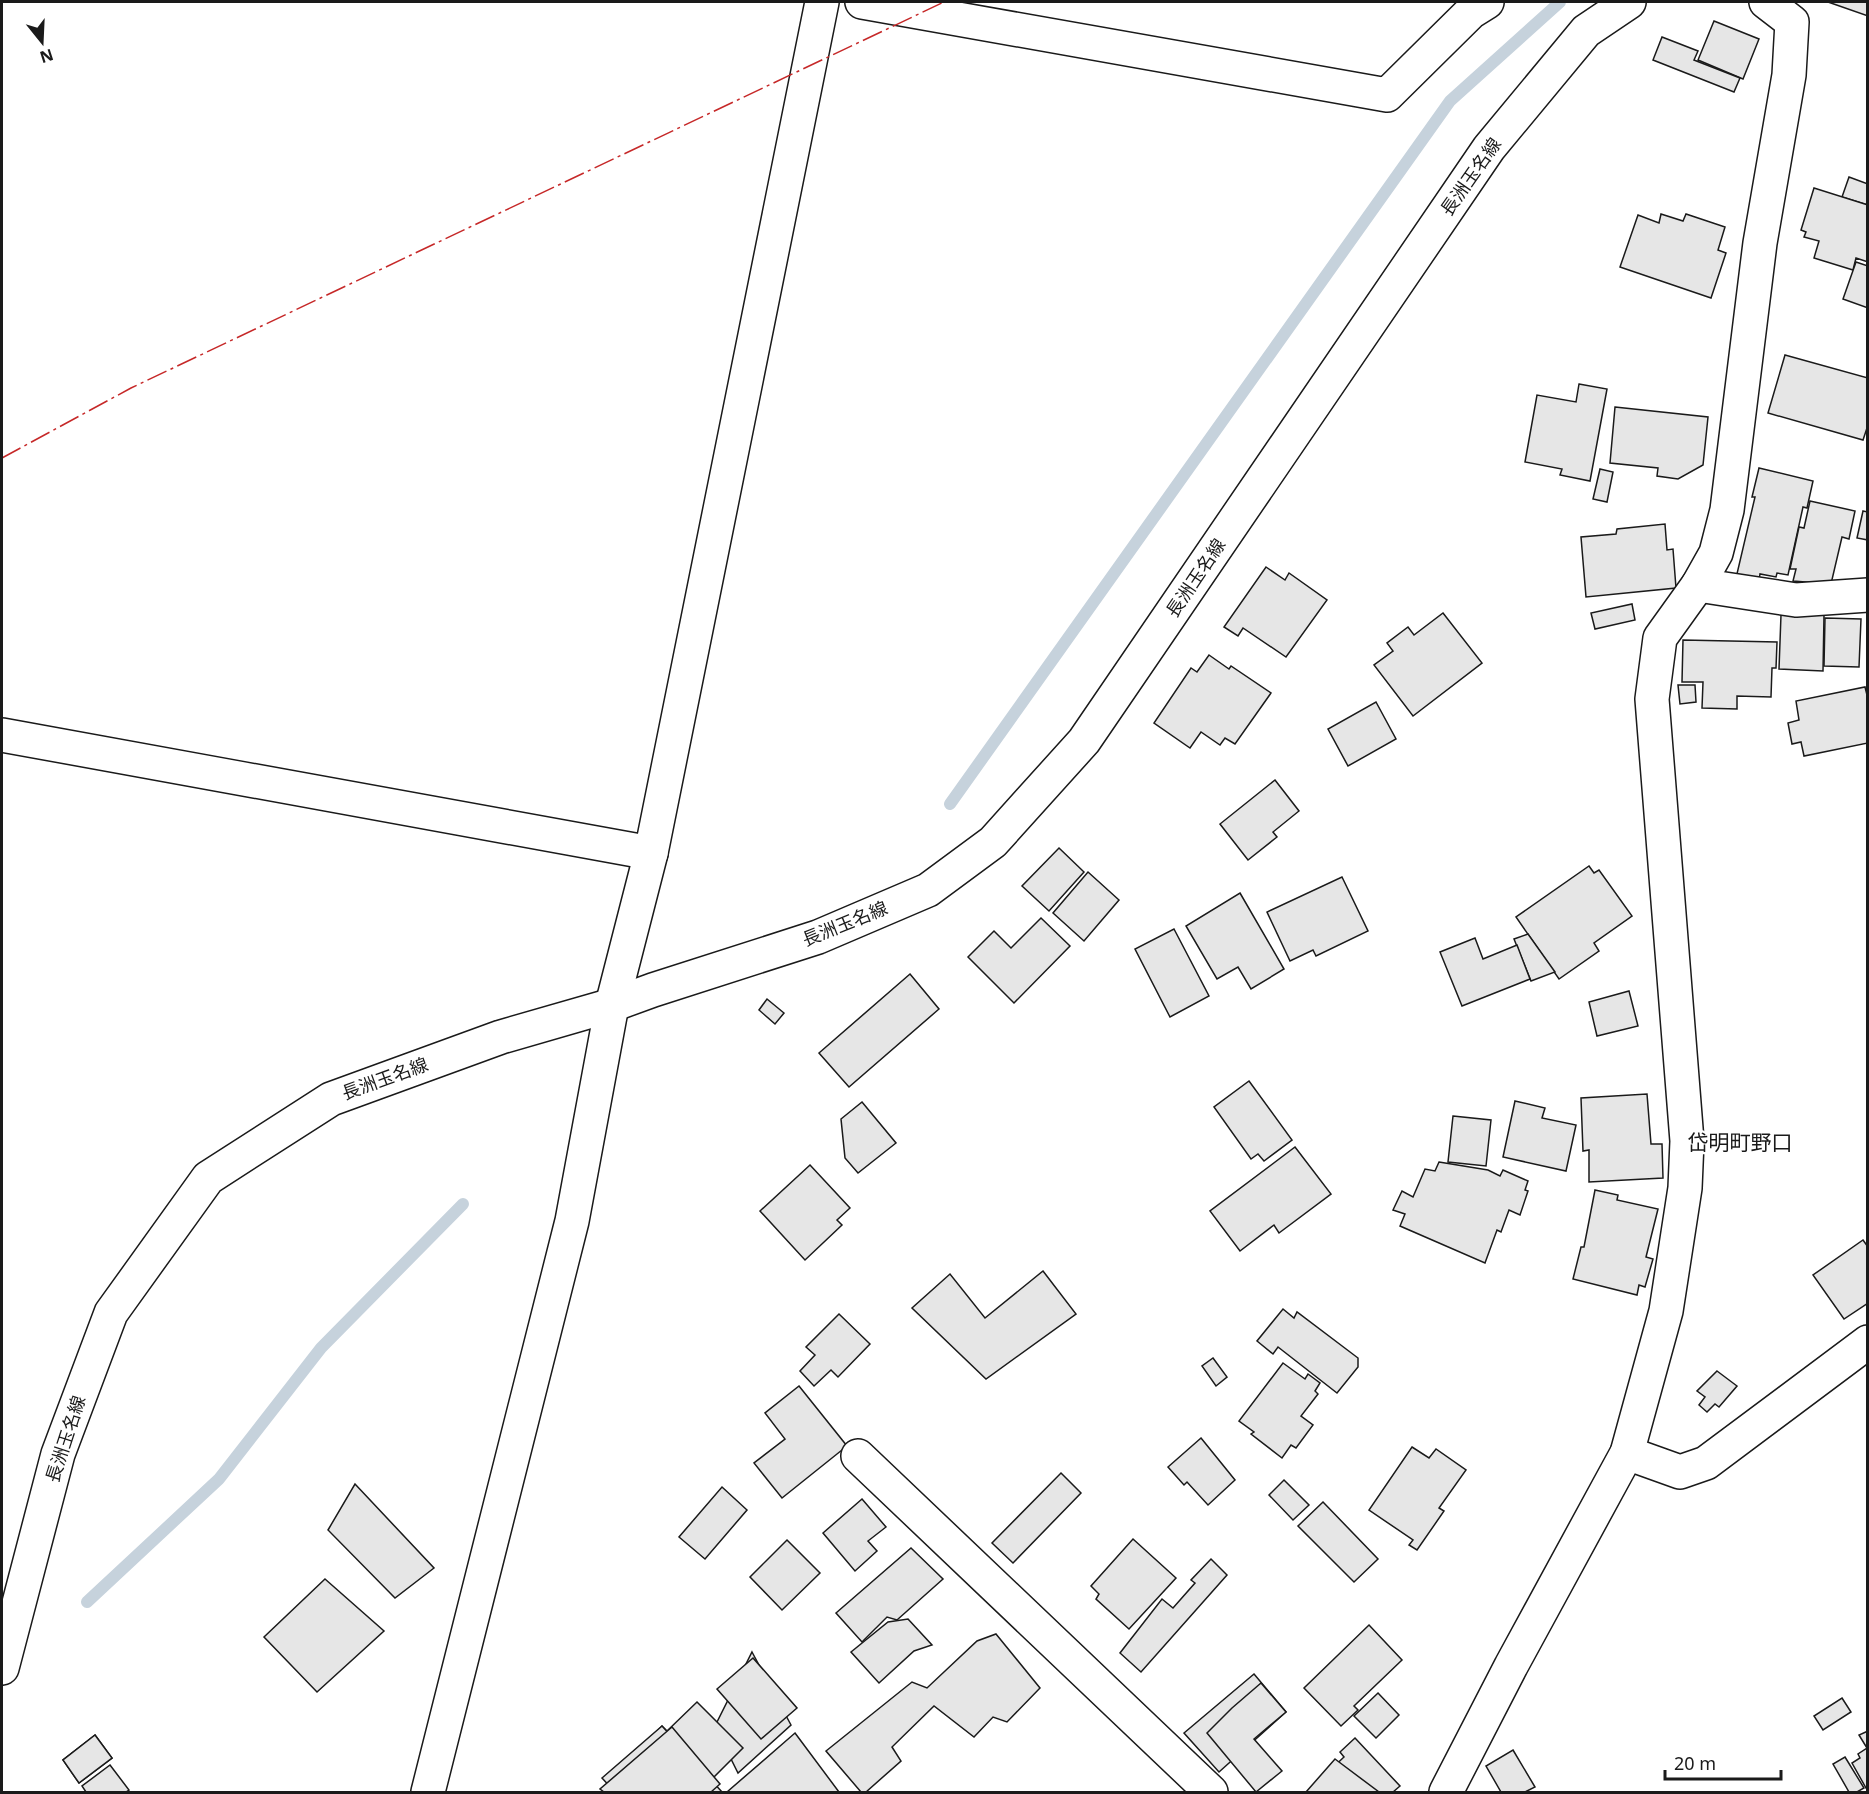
<svg xmlns="http://www.w3.org/2000/svg" width="1869" height="1794" viewBox="0 0 1869 1794" font-family="'Noto Sans','Noto Sans JP',sans-serif">
<style>
.lines{fill:none;stroke-linecap:round;stroke-linejoin:round}
.stream{stroke:#c6d2dc;stroke-width:12}
.building{fill:#e6e6e6;stroke:#1a1a1a;stroke-width:1.5}
.minor-casing{stroke:#1a1a1a;stroke-width:36}
.tertiary-casing{stroke:#1a1a1a;stroke-width:36}
.secondary-casing{stroke:#1a1a1a;stroke-width:36}
.minor{stroke:#fff;stroke-width:33}
.tertiary{stroke:#fff;stroke-width:33}
.secondary{stroke:#fff;stroke-width:33}
.power{stroke:#c62828;stroke-width:1.5;stroke-dasharray:21 4.5 3 4.5;stroke-linecap:butt}
.labels{text-anchor:middle;stroke-width:4.5;stroke-linejoin:round;paint-order:stroke}
.street-label{font-size:18px;fill:#1a1a1a;stroke:#fff}
.quarter-label{font-size:21px;fill:#1a1a1a;stroke:#fff}
</style>
<rect width="100%" height="100%" fill="#fff"/>
<g class="lines">
<g class="stream">
<polyline points="950,804 1450,101 1560,2"/>
<polyline points="87,1602 219,1479 321,1348 463,1204"/>
</g>
</g>
<g class="building">
<polygon points="1828,2 1868,2 1868,16"/>
<polygon points="1714,21 1759,39 1743,79 1698,60"/>
<polygon points="1662,37 1698,51 1694,60 1740,78 1734,92 1653,60"/>
<polygon points="1849,177 1868,184 1868,205 1842,197"/>
<polygon points="1814,188 1868,205 1868,262 1856,258 1853,270 1814,258 1819,241 1804,237 1806,232 1801,230"/>
<polygon points="1661,214 1683,221 1686,214 1725,227 1718,250 1726,253 1711,298 1620,267 1638,215 1659,223"/>
<polygon points="1856,262 1868,266 1868,308 1843,299"/>
<polygon points="1785,355 1868,378 1868,425 1863,440 1768,413"/>
<polygon points="1579,384 1607,389 1590,481 1560,475 1562,469 1525,462 1537,395 1576,402"/>
<polygon points="1615,407 1708,417 1703,465 1678,479 1657,476 1658,468 1610,463"/>
<polygon points="1759,468 1813,481 1807,508 1803,507 1788,575 1777,573 1776,577 1760,574 1759,580 1736,578 1755,497 1752,497"/>
<polygon points="1600,469 1613,472 1607,502 1593,499"/>
<polygon points="1810,501 1855,511 1849,539 1842,537 1831,584 1793,581 1796,569 1790,569 1799,527 1804,528"/>
<polygon points="1863,511 1868,512 1868,540 1857,538"/>
<polygon points="1665,524 1667,550 1673,549 1676,588 1586,597 1581,537 1616,534 1617,529"/>
<polygon points="1266,567 1285,580 1289,573 1327,600 1286,657 1243,628 1238,636 1224,627"/>
<polygon points="1632,604 1635,620 1595,629 1591,613"/>
<polygon points="1443,613 1482,663 1413,716 1374,665 1393,651 1387,643 1408,627 1414,635"/>
<polygon points="1781,615 1824,615 1823,671 1779,669"/>
<polygon points="1825,618 1861,619 1859,667 1824,666"/>
<polygon points="1683,640 1777,642 1776,668 1772,668 1771,697 1737,696 1737,709 1702,708 1703,682 1682,682"/>
<polygon points="1209,655 1229,669 1231,666 1271,693 1235,744 1225,738 1220,745 1201,732 1190,748 1154,723 1191,668 1197,672"/>
<polygon points="1678,685 1695,685 1696,702 1680,704"/>
<polygon points="1865,687 1868,699 1868,743 1804,756 1801,742 1792,744 1788,723 1799,720 1796,701"/>
<polygon points="1376,702 1396,739 1348,766 1328,729"/>
<polygon points="1275,780 1299,811 1273,832 1277,837 1248,860 1220,824"/>
<polygon points="1059,848 1084,872 1049,911 1022,886"/>
<polygon points="1589,866 1594,873 1599,870 1632,916 1594,943 1599,951 1559,979 1516,917"/>
<polygon points="1088,872 1119,900 1084,941 1053,913"/>
<polygon points="1342,877 1368,931 1316,956 1313,950 1290,961 1267,912"/>
<polygon points="1240,893 1284,969 1251,989 1238,967 1217,979 1186,926"/>
<polygon points="1041,918 1070,946 1014,1003 968,957 994,931 1011,948"/>
<polygon points="1174,929 1209,996 1170,1017 1135,949"/>
<polygon points="1528,934 1555,972 1531,981 1514,939"/>
<polygon points="1475,938 1483,959 1517,945 1530,979 1462,1006 1440,952"/>
<polygon points="910,974 939,1009 849,1087 819,1053"/>
<polygon points="1629,991 1638,1026 1597,1036 1589,1002"/>
<polygon points="767,999 784,1013 775,1024 759,1010"/>
<polygon points="1249,1081 1292,1140 1264,1161 1258,1154 1251,1159 1214,1107"/>
<polygon points="1647,1094 1651,1144 1662,1144 1663,1178 1589,1182 1589,1150 1583,1151 1581,1098"/>
<polygon points="1515,1101 1545,1108 1542,1118 1576,1125 1566,1171 1503,1157"/>
<polygon points="862,1102 896,1143 858,1173 845,1158 841,1119"/>
<polygon points="1453,1116 1491,1120 1486,1166 1448,1162"/>
<polygon points="1295,1147 1331,1194 1279,1233 1274,1225 1240,1251 1210,1211"/>
<polygon points="1439,1162 1488,1170 1500,1176 1503,1170 1528,1181 1525,1190 1528,1191 1520,1215 1509,1210 1501,1232 1497,1230 1485,1263 1400,1226 1405,1214 1393,1210 1402,1191 1413,1197 1425,1169 1435,1171"/>
<polygon points="810,1165 850,1208 837,1220 842,1225 805,1260 760,1211"/>
<polygon points="1595,1190 1618,1195 1617,1200 1658,1209 1646,1257 1653,1259 1645,1287 1639,1285 1637,1295 1573,1279 1581,1247 1584,1247"/>
<polygon points="1863,1240 1868,1247 1868,1303 1844,1319 1813,1275"/>
<polygon points="1043,1271 1076,1314 986,1379 912,1308 950,1274 985,1318"/>
<polygon points="1283,1309 1294,1318 1297,1312 1358,1358 1358,1367 1337,1393 1278,1347 1273,1354 1257,1341"/>
<polygon points="839,1314 870,1344 838,1377 831,1370 814,1386 800,1371 815,1355 806,1347"/>
<polygon points="1213,1358 1227,1377 1216,1386 1202,1366"/>
<polygon points="1283,1363 1305,1379 1308,1374 1320,1383 1315,1391 1318,1394 1301,1416 1313,1425 1296,1448 1291,1445 1282,1458 1251,1434 1254,1432 1239,1421"/>
<polygon points="1717,1371 1737,1386 1719,1407 1715,1404 1707,1412 1699,1405 1705,1397 1697,1391"/>
<polygon points="799,1386 847,1446 782,1498 754,1463 785,1439 765,1413"/>
<polygon points="1201,1438 1235,1480 1208,1505 1187,1482 1184,1485 1168,1467"/>
<polygon points="1412,1447 1429,1458 1436,1449 1466,1470 1439,1508 1444,1511 1417,1550 1409,1545 1413,1540 1369,1510"/>
<polygon points="1061,1473 1081,1493 1013,1563 992,1543"/>
<polygon points="1284,1480 1309,1505 1293,1520 1269,1495"/>
<polygon points="355,1484 434,1568 395,1598 328,1530"/>
<polygon points="722,1487 747,1510 705,1559 679,1537"/>
<polygon points="862,1499 886,1527 868,1541 877,1551 855,1571 823,1533"/>
<polygon points="1323,1502 1378,1559 1354,1582 1298,1526"/>
<polygon points="1133,1539 1176,1578 1129,1629 1096,1599 1099,1594 1091,1586"/>
<polygon points="787,1540 820,1573 782,1610 750,1577"/>
<polygon points="911,1548 943,1579 897,1620 887,1617 862,1642 836,1613"/>
<polygon points="1211,1559 1227,1575 1141,1672 1120,1653 1162,1599 1173,1608 1195,1583 1191,1580"/>
<polygon points="325,1579 384,1631 317,1692 264,1637"/>
<polygon points="908,1619 932,1645 914,1651 879,1683 851,1652 888,1622"/>
<polygon points="1369,1625 1402,1660 1354,1706 1358,1710 1341,1726 1304,1688"/>
<polygon points="996,1634 1040,1688 1007,1722 993,1717 974,1737 934,1706 892,1747 901,1761 866,1792 861,1792 826,1751 912,1682 927,1688 977,1641"/>
<polygon points="752,1652 791,1725 738,1773 727,1751 715,1767 700,1743 711,1734"/>
<polygon points="753,1658 797,1708 761,1739 717,1689"/>
<polygon points="1254,1674 1286,1712 1219,1772 1184,1733"/>
<polygon points="1261,1683 1286,1712 1254,1739 1282,1771 1256,1792 1207,1733 1232,1708"/>
<polygon points="1378,1693 1399,1715 1376,1738 1354,1716"/>
<polygon points="1842,1698 1851,1712 1823,1730 1814,1716"/>
<polygon points="697,1702 743,1748 699,1792 657,1792 630,1766 645,1752 641,1748 662,1726 667,1731"/>
<polygon points="662,1726 722,1792 615,1792 602,1778"/>
<polygon points="672,1727 720,1784 711,1792 604,1792 600,1789"/>
<polygon points="1868,1731 1868,1787 1866,1788 1852,1763 1860,1758 1858,1754 1867,1748 1859,1735"/>
<polygon points="795,1733 839,1792 727,1792"/>
<polygon points="95,1735 112,1758 79,1783 63,1760"/>
<polygon points="95,1735 112,1758 79,1783 63,1760"/>
<polygon points="1355,1738 1400,1786 1393,1792 1307,1792 1344,1757 1340,1752"/>
<polygon points="1513,1750 1535,1787 1525,1792 1501,1792 1486,1766"/>
<polygon points="1845,1757 1864,1788 1857,1792 1849,1792 1833,1764"/>
<polygon points="1335,1759 1379,1792 1306,1792"/>
<polygon points="110,1765 129,1790 126,1792 86,1792 82,1786"/>
</g>
<g class="lines">
<g class="minor-casing">
<g id="minor">
<polyline points="862,2 1387,95 1471,12 1487,2"/>
<polyline points="1698,585 1796,600 1868,595"/>
<polyline points="2,735 651,853"/>
<polyline points="1627,1453 1680,1472 1706,1463 1868,1342"/>
<polyline points="858,1456 1211,1792"/>
<polyline points="1446,1792 1511,1666 1627,1453 1666,1311 1685,1188 1687,1141 1652,699 1660,638 1698,585 1716,553 1727,510 1760,243 1789,75 1792,22 1766,2"/>
</g>
</g>
<g class="tertiary-casing">
<polyline id="tertiary" points="428,1792 572,1221 612,1005 651,853 822,2"/>
</g>
<g class="secondary-casing">
<polyline id="secondary" points="2,1668 58,1454 111,1313 208,1178 331,1099 501,1037 612,1005 653,990 818,937 928,890 993,842 1084,741 1489,148 1586,31 1629,2"/>
</g>
<use href="#minor" class="minor"/>
<use href="#tertiary" class="tertiary"/>
<use href="#secondary" class="secondary"/>
<polyline class="power" points="2,458 131,388 944,2"/>
</g>
<g class="labels">
<g class="street-label">
<text transform="translate(1471 177) rotate(-55)" y="6">長洲玉名線</text>
<text transform="translate(1196 578) rotate(-56)" y="6">長洲玉名線</text>
<text transform="translate(845 924) rotate(-22)" y="6">長洲玉名線</text>
<text transform="translate(385 1079) rotate(-20)" y="6">長洲玉名線</text>
<text transform="translate(66 1439) rotate(-72)" y="6">長洲玉名線</text>
</g>
<g class="quarter-label">
<text x="1740" y="1150">岱明町野口</text>
</g>
</g>
<rect width="1869" height="1794" fill="none" stroke="#1a1a1a" stroke-width="6"/>
<g transform="translate(42 42) rotate(162)" stroke="#ffffff" stroke-width="4.5" paint-order="stroke">
<path d="M0-4.5L10 22L0 15L-10 22Z" fill="#1a1a1a"/>
<text y="-9" font-size="16" font-weight="bold" text-anchor="middle" fill="#1a1a1a">N</text>
</g>
<path d="M1665 1770v9h116v-9" fill="none" stroke="#1a1a1a" stroke-width="3"/>
<text x="1674" y="1770" font-size="18" fill="#1a1a1a" stroke="#ffffff" stroke-width="4.5" paint-order="stroke">20 m</text>
</svg>
